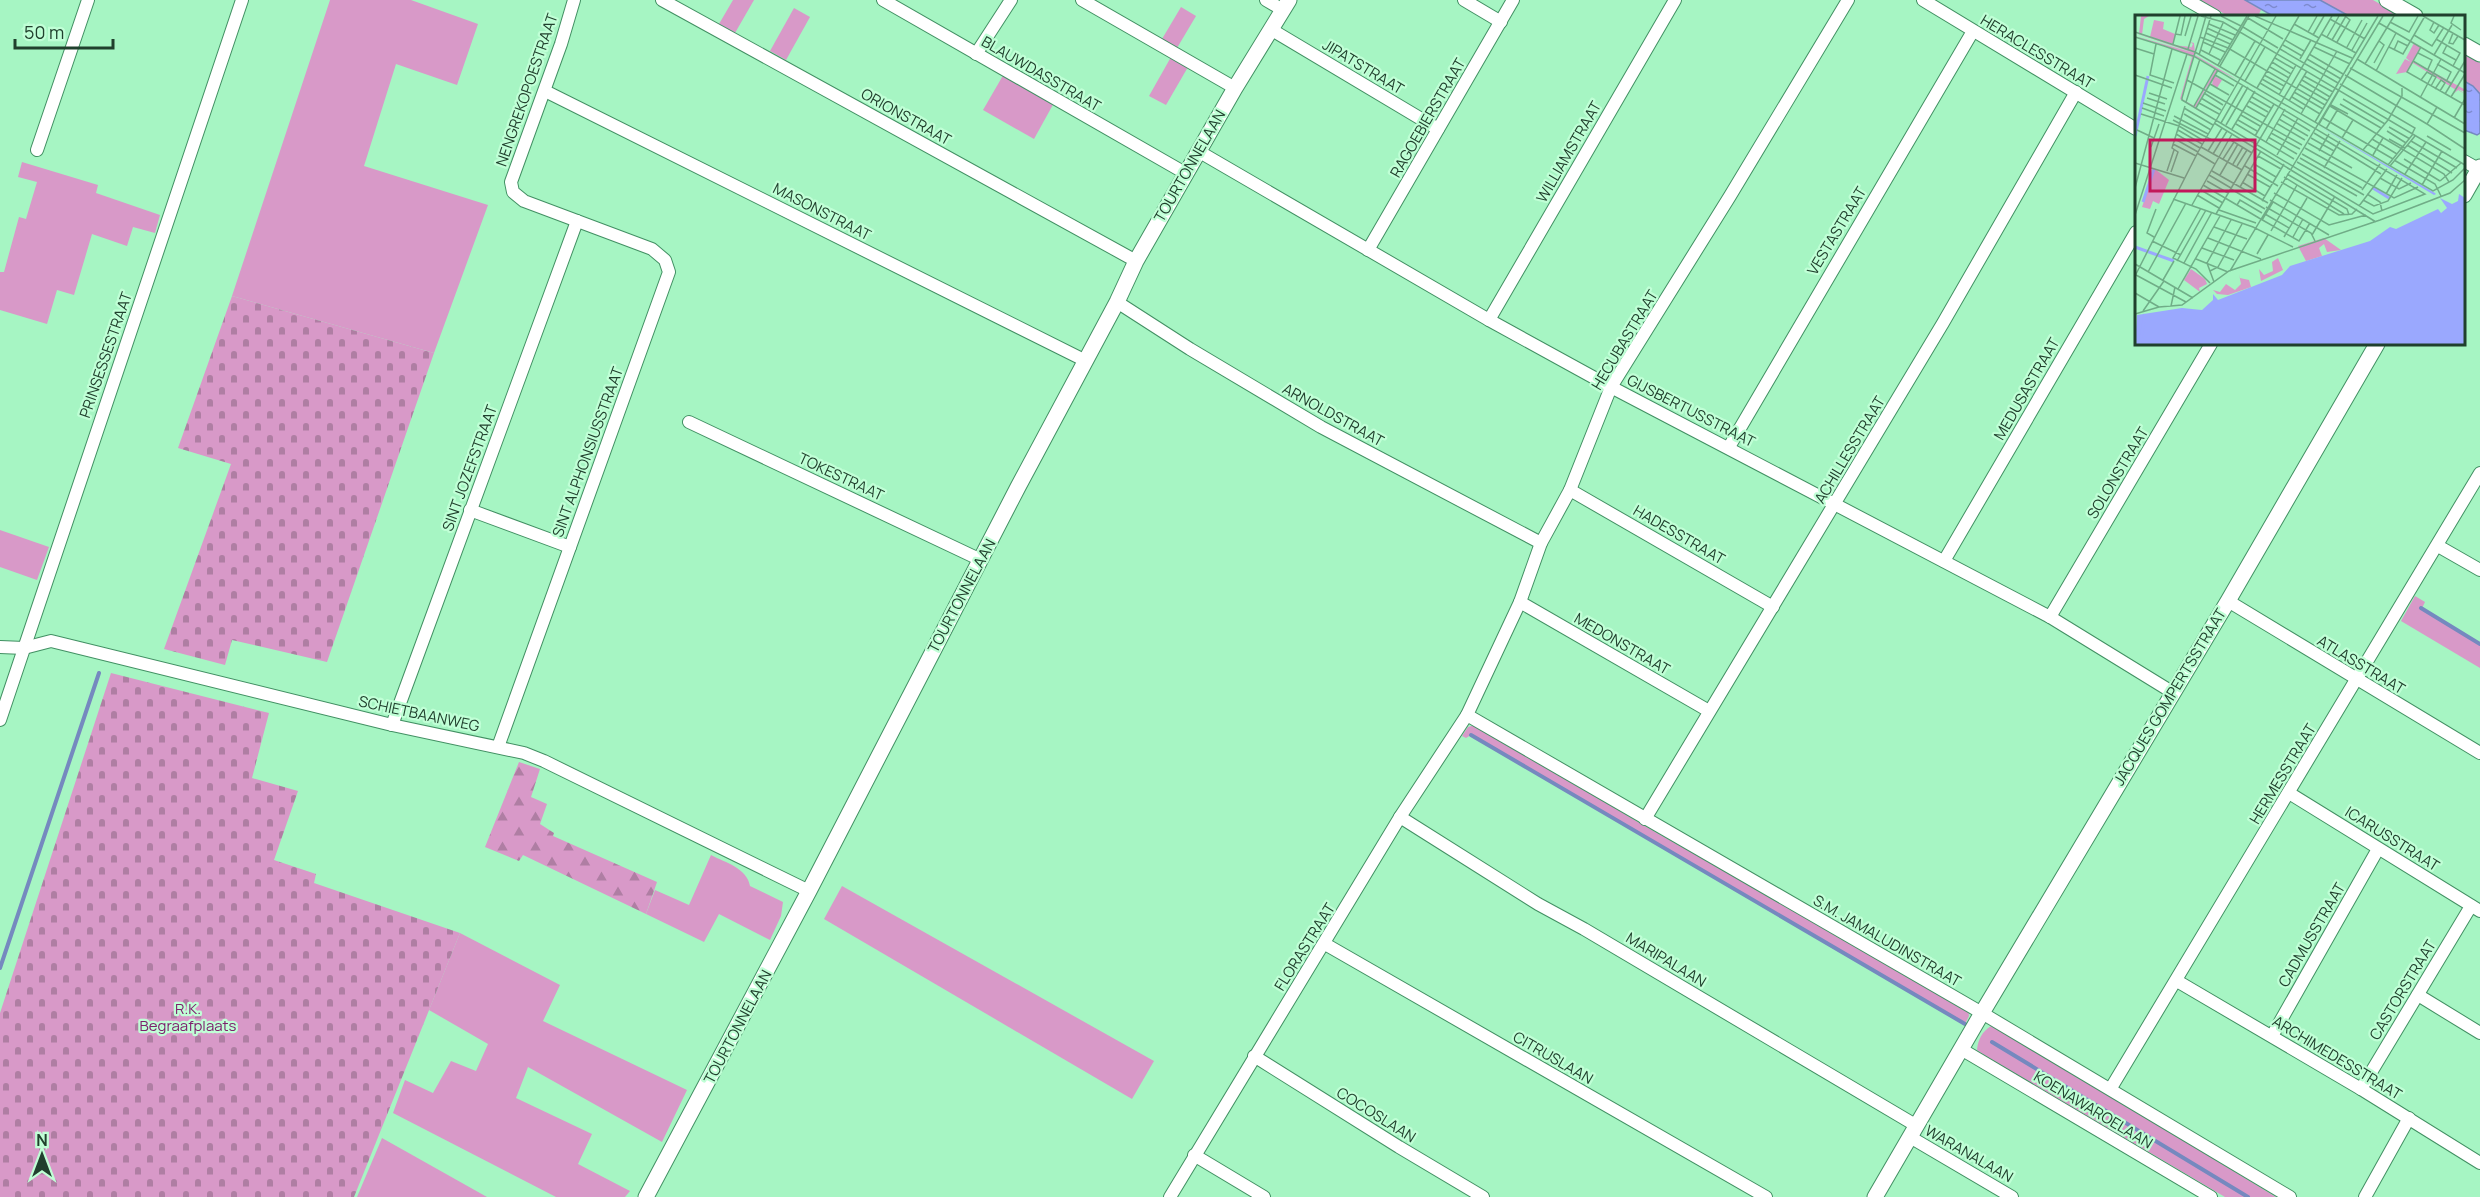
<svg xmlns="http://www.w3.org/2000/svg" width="2480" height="1197" viewBox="0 0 2480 1197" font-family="Manrope,sans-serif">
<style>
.grass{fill:#d899c8}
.forest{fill:url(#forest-firs)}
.cemetery{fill:url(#cemetery-stones)}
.water{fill:url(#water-ripples);stroke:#7589bf;stroke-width:1.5}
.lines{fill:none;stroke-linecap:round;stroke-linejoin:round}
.stream{stroke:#7589bf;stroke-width:4}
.minor-casing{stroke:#429063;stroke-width:14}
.tertiary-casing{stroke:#429063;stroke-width:17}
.minor{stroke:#fff;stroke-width:12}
.tertiary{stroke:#fff;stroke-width:15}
.labels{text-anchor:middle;stroke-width:4.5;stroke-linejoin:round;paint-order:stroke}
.street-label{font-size:15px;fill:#20402d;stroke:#c0ffd6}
.park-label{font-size:15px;fill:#7d206d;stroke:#c0ffd6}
.inset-river{fill:none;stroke:#9aa8fe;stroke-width:3}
.inset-road{fill:none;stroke:#70ad87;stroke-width:1.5}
.view{fill:#c2185b;fill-opacity:0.15;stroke:#c2185b;stroke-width:3}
.inset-edge{fill:none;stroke:#20402d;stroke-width:3}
</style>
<defs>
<pattern id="forest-firs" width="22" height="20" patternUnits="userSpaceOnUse" patternTransform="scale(1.5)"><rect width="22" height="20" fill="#d899c8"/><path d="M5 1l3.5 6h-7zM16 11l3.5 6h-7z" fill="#af7ea3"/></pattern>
<pattern id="cemetery-stones" width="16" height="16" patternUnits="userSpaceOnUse" patternTransform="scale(1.5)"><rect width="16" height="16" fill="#d899c8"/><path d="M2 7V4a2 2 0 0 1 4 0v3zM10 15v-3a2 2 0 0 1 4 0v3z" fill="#af7ea3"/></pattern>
<pattern id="water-ripples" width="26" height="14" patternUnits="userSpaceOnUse" patternTransform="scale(1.5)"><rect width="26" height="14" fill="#9aa8fe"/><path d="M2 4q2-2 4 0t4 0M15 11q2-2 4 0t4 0" fill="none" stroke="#7d8ace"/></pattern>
</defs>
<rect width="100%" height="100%" fill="#a6f5c3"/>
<g class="grass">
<polygon points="330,0 411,0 478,24 457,85 396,64 364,166 488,205 434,353 232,296"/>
<polygon points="733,0 754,0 735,33 719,24"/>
<polygon points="2200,0 2245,0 2261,10 2258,16 2228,16"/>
<polygon points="2320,0 2373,0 2401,16 2349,16"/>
<polygon points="1181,7 1196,16 1177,48 1162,39"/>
<polygon points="794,8 810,17 786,60 770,51"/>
<polygon points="2464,53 2480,63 2480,94 2473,86 2464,81"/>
<polygon points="1171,57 1188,67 1166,105 1149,96"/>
<polygon points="1005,72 1055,101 1034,139 983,110"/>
<polygon points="22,162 98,185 96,193 160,215 155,233 133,227 127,246 92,234 74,295 57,290 47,324 0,310 0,272 4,272 19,217 26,219 37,182 18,177"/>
<polygon points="0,530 49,547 37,580 0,567"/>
<polygon points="2415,596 2425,602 2422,608 2480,644 2480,668 2401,621"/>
<polygon points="1475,725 1643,825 1968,1009 1969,1016 1965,1024 1471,735 1466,738 1462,736 1468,727"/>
<path d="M711,855C726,863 747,868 750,886L783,902L781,916L770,940L719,914L704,942L646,914L655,890L689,905Z"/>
<polygon points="842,886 1154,1061 1132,1099 824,919"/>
<polygon points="460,933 560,985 543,1021 687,1090 662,1142 528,1067 516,1098 592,1134 578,1164 630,1191 625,1197 556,1197 393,1113 405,1080 433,1093 451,1061 476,1071 488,1044 429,1010"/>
<path d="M1991,1026L2015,1038L2276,1197H2225L1984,1055L1977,1050C1978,1039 1982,1032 1991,1026Z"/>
<polygon points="382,1138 487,1197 357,1197"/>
</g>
<polygon class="forest" points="519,762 540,769 531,797 547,804 540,824 554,833 553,836 657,882 646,914 523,855 519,861 485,847"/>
<g class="cemetery">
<polygon points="232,296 434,353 327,662 232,640 225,665 164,649 231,464 178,448"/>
<polygon points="111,673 269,713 252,778 298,791 274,860 316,874 314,883 460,933 354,1197 0,1197 0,1013"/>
</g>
<g class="water">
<polygon points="2245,0 2320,0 2349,16 2273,16"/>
<polygon points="2464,81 2473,86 2480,94 2480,133 2477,135 2464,130"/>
</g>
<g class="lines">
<g class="stream">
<polyline points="2421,608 2480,644"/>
<polyline points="1471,735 1965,1024"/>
<polyline points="0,968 99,673"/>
<polyline points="1992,1042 2248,1197"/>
</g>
<g class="minor-casing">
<g id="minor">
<polyline points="662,0 1136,261"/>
<polyline points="883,0 1185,173"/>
<polyline points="1082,0 1235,88"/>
<polyline points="1266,0 1283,10"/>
<polyline points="1464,0 1501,22"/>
<polyline points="1923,0 2136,129"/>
<polyline points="2187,0 2215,16"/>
<polyline points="1272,30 1438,129"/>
<polyline points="976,54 1011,0"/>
<polyline points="545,91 1086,361"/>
<polyline points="37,150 88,0"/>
<polyline points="1198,151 1489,320 1611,387 2050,617 2172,692"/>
<polyline points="2464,161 2480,170"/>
<polyline points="1368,250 1513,0"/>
<polyline points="1117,302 1190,349 1321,427 1541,543"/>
<polyline points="1489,320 1675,0"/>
<polyline points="689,422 981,560"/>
<polyline points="1729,447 1973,31"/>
<polyline points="1570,490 1773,607"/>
<polyline points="470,510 570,547"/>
<polyline points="2438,546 2480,570"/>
<polyline points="1944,561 2136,232"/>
<polyline points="2228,601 2480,753"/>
<polyline points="1520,602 1709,711"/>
<polyline points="2050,617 2211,344"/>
<polyline points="0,647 24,648 51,641 392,725 524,753 544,761 809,891"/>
<polyline points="1467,715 1982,1013 2290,1197"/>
<polyline points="0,720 242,0"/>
<polyline points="392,725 577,221"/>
<polyline points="498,747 669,272 665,260 652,249 524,201 513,192 511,182 561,44 574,0"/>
<polyline points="2289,793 2480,911"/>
<polyline points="1400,817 1538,904 1584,929 1917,1126"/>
<polyline points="1645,819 1943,323 2076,92"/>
<polyline points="1325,944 1766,1197"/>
<polyline points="2177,981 2361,1089 2480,1163"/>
<polyline points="2418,995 2480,1033"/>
<polyline points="2272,1036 2378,849"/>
<polyline points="1961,1049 2211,1197"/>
<polyline points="1254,1056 1399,1147 1483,1197"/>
<polyline points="2111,1088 2480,473"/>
<polyline points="2361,1089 2471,906"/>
<polyline points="1910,1137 2012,1197"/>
<polyline points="1194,1155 1264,1197"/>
<polyline points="1170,1197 1400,817 1467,715 1520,602 1541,543 1570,490 1611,387 1730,196 1848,0"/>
<polyline points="2365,1197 2409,1118"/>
</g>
</g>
<g class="tertiary-casing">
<g id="tertiary">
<polyline points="2387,0 2415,16"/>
<polyline points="2464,45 2480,54"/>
<polyline points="2464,195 2480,167"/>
<polyline points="646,1197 809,891 1018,487 1117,302 1136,261 1235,88 1289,0"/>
<polyline points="1875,1197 1982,1013 2228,601 2377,344"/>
</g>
</g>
<use href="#minor" class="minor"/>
<use href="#tertiary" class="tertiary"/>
</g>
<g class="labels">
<g class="street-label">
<text transform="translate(2037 52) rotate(31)" y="5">HERACLESSTRAAT</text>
<text transform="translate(1363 67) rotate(31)" y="5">JIPATSTRAAT</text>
<text transform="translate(1041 74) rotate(30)" y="5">BLAUWDASSTRAAT</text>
<text transform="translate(527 90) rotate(-71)" y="5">NENGREKOPOESTRAAT</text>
<text transform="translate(906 117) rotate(29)" y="5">ORIONSTRAAT</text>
<text transform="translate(1428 118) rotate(-60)" y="5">RAGOEBIERSTRAAT</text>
<text transform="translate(1569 152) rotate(-60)" y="5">WILLIAMSTRAAT</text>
<text transform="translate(1190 166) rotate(-60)" y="5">TOURTONNELAAN</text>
<text transform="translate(822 212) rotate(27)" y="5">MASONSTRAAT</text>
<text transform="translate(1837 231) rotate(-59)" y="5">VESTASTRAAT</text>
<text transform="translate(1625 340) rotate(-59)" y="5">HECUBASTRAAT</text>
<text transform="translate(106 355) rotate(-71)" y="5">PRINSESSESTRAAT</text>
<text transform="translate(2027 389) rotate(-60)" y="5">MEDUSASTRAAT</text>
<text transform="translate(1691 411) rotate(27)" y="5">GIJSBERTUSSTRAAT</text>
<text transform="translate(1333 415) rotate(29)" y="5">ARNOLDSTRAAT</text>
<text transform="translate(1850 450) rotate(-59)" y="5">ACHILLESSTRAAT</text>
<text transform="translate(588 452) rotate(-70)" y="5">SINT ALPHONSIUSSTRAAT</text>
<text transform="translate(470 468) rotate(-70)" y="5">SINT JOZEFSTRAAT</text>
<text transform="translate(2118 473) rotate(-59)" y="5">SOLONSTRAAT</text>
<text transform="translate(841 477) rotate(25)" y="5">TOKESTRAAT</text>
<text transform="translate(1679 535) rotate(30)" y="5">HADESSTRAAT</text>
<text transform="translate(962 596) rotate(-62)" y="5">TOURTONNELAAN</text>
<text transform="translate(1622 644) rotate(30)" y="5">MEDONSTRAAT</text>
<text transform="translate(2361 665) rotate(31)" y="5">ATLASSTRAAT</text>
<text transform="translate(2170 697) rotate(-59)" y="5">JACQUES GOMPERTSSTRAAT</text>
<text transform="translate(419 714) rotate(12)" y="5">SCHIETBAANWEG</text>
<text transform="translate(2283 774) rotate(-59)" y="5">HERMESSTRAAT</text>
<text transform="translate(2392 839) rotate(32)" y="5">ICARUSSTRAAT</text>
<text transform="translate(2312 935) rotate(-60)" y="5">CADMUSSTRAAT</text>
<text transform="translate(1887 941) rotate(30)" y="5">S.M. JAMALUDINSTRAAT</text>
<text transform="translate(1305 947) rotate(-58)" y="5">FLORASTRAAT</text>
<text transform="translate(1666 960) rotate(31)" y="5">MARIPALAAN</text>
<text transform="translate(2403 990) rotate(-59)" y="5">CASTORSTRAAT</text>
<text transform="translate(738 1027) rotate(-62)" y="5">TOURTONNELAAN</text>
<text transform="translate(1553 1058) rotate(30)" y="5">CITRUSLAAN</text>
<text transform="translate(2337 1058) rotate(31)" y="5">ARCHIMEDESSTRAAT</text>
<text transform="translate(2093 1110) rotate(31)" y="5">KOENAWAROELAAN</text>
<text transform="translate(1376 1115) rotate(32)" y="5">COCOSLAAN</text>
<text transform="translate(1969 1154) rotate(30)" y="5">WARANALAAN</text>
</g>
<g class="park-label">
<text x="188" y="1014">R.K.<tspan x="188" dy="17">Begraafplaats</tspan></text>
</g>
</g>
<g transform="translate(2135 15)">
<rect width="330" height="330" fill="#a6f5c3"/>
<path d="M6,1H14L9,4L7,20L15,22L19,5L29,7L28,14L40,19L38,30L56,32L55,35L58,29L55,27L59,28L60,38L47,84L59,91L81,54L60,41V40L103,65L83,55L79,61L87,65L82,73L77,70L78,64L71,73L60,93L80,106L45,84L57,42L52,40L50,45L52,39L0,21L59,38L0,18L4,19ZM279,28L286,32L278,46L329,74L330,77L323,74L330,79L323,75L317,80L321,75L278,48L272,57L261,59L270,44L276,47L271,43ZM189,223L206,235L192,237L189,229L184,233L187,241L171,246L163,231ZM143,243L148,255L126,266L124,254L129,260L138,256L137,247ZM104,259L105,263L114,265L116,272L93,280L82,279L78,275L85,277L91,269L100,275L106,269Z" fill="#d899c8"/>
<path d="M20,154L34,165L24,189L18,186L15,194L7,192Z" fill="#d899c8"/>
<path d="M56,254L70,264L72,269L64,273L65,277L49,265Z" fill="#d899c8"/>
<path d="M182,110L300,178L301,179L299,180ZM324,179L330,183V329H0L2,300L47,293L67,295L78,285V279L83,285L147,260L155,251L235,226L255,212L261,214L303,194L306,198L312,193L305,183L317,189L323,186Z" fill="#9aa8fe"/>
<path class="inset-river" d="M0,121L13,61M238,173L254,183M8,187L19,154M0,232L39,246M5,329L10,299"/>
<path class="inset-road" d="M66,1L88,7L330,150M86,1L106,11M120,1L217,43M288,1L330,25M319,1L316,8L326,15M113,3L148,24M195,4L230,24M255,7L274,17L283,1M299,7L295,15L299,18L304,10M244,8L330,58M74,9L100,20M159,9L184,23M108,12L143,33M72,13L98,25M0,17L60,37L298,176L318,165L330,153M173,17L182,1M71,18L95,29M318,18L314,28L318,29L323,21M40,19L46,20L50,1M186,19L221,38M178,20L189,1M279,20L297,31L309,12M50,21L56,1M0,22L29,31L46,37L58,41H59L60,42L290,179L238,199L47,85V83L52,65L59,41L65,22L71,1M65,22L93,33L190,90M192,22L204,1M301,24L325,38L318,51M150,25L169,36M197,25L211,1M68,27L90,37M202,27L215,5L210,1M21,29L15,60L39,68M38,29L45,1M148,30L167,41M312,30L308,38L321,45M179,32L215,49M212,32L227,5M254,32L268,39L290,1M286,32L272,57L330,90M0,33L19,39M53,34L63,1M145,34L203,68M66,35L85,45M217,35L232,8M259,35L263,26L273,31M283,38L297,45L293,54M74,39L88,8M174,39L208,59M64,40L76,1M299,40L317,10M140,43L159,54M165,44L176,25M172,44L206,64M222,44L330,109M278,46L317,69M137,47L156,59M239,48L249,30L244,26M230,49L259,1M302,49L316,57L312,65M83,50L112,1M85,51L114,1M135,52L154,63M215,53L330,118M241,56L261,18M0,60L37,73M80,60L99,71M100,60L120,26M129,60L149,71M210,60L292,109M169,61L198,77M127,64L146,75M52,65L167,130M167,65L195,82M286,65L292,57L301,62L296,71M110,66L130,32M125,68L168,94M75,69L94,80M164,69L193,86M205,69L280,113L277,119M122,73L164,1M300,74L306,65L310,68L305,76M159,77L188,94M14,78L32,84M69,78L88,90M310,79L330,46M144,80L161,50M117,82L136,93M157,82L185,99M316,82L330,59M12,83L30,89M66,83L86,95M285,83L306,44M208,84L250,109M114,86L133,97M154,86L172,56M51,87L65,44M8,88L31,96M64,88L84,99M205,89L246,113M196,90L213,99M59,91L80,54M112,91L131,102M195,91L309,159L314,167M302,92L292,109L330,134M7,93L29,101M49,93L78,110M61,93L83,55M6,99L44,111L69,126M49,99L76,115M147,99L175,116M166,99L202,36M106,100L125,111M39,101L73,119M188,103L258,144M319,103L330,84M144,104L173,121M38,105L79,126M103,105L122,116M180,107L243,1M79,108L241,207M86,108L108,70M141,108L170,125M101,109L159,144M184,109L204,75M91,110L113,72M254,112L275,124M97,114L120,76M191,114L203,94M2,115L19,123M43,115L67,129M252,116L271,128M136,118L165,134M179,118L246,159M41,119L65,133M120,121L139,89M292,121L316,135M133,122L162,139M176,123L199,136M207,123L218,105M40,124L63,137M94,124L117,138M237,124L262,139M254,124L270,133M276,126L322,153M131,127L150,94M173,128L217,153M38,129L61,141M272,130L317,158M16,132L24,109M66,132L107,155M170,133L259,183L283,172M228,135L253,105L267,81V73M73,136L87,113M184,136L194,119M62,138L80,149M78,139L92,116M167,139L227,173M142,140L163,103M238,140L248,123M123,141L146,154M165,143L229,180M88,144L99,127M269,144L305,166M259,145L300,169L306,181M162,147L222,181M0,148L49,163M98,149L108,132M119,149L141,162M253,150L278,119M102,151L112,135M110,151L143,171M255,151L280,121M189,153L205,126M32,156L39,135M77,156L133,188M36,157L43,137L37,133L50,91M112,159L135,172M152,159L212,194L214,200M270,159L291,127M74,160L96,173M85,160L103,129M149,162L209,199M245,163L264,174L276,168M72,166L93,178M305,166L326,148M107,167L130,181M146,167L204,200L217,199L222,194M68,170L124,203M287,170L307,136M105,172L126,136M0,173L37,34M96,174L130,194M66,175L88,188M227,175L245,149M139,178L194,210L231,200M232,179L245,187L247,196M251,179L262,160M62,180L84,193M38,184L118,212L158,232M135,185L194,220M228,185L239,191L253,186L267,163M127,186L149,149M57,190L97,119M102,190L105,185L127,198M224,191L252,154M131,192L176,218L180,226M66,193L38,243L61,254L75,268M84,195L121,208M81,199L197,1M130,199L154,213M0,200L52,39M124,203L164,226L175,208M127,205L138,187M79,212L112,224M136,216L162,170M177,220L200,181M19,222L12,218L21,194M149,222L172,183M158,222L168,204M73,223L126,244M17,226L46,240M67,233L99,245M122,239L133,220M61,244L93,257M42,246L71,195M49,248L77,197M0,249L58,283M75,256L83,252L107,209M95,256L248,1M13,257L51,188M1,260L51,287M0,261L63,137L141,1M28,265L39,246M79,267L72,248L96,205M43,274L85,201M0,278L24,292M36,291L40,272M8,296L29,266M0,299L24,292L47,290L94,256L245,205L315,178L330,165"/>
<path class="view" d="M15,125H120V176H15Z"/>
<rect width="330" height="330" class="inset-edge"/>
</g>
<g transform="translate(42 1155)" stroke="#c0ffd6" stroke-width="4.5" paint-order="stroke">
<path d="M0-4.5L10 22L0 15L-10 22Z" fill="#20402d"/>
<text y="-9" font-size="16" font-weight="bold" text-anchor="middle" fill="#20402d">N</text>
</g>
<path d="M15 39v9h98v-9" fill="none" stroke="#20402d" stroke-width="3"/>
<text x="24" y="39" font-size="18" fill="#20402d" stroke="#c0ffd6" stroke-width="4.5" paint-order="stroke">50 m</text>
</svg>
